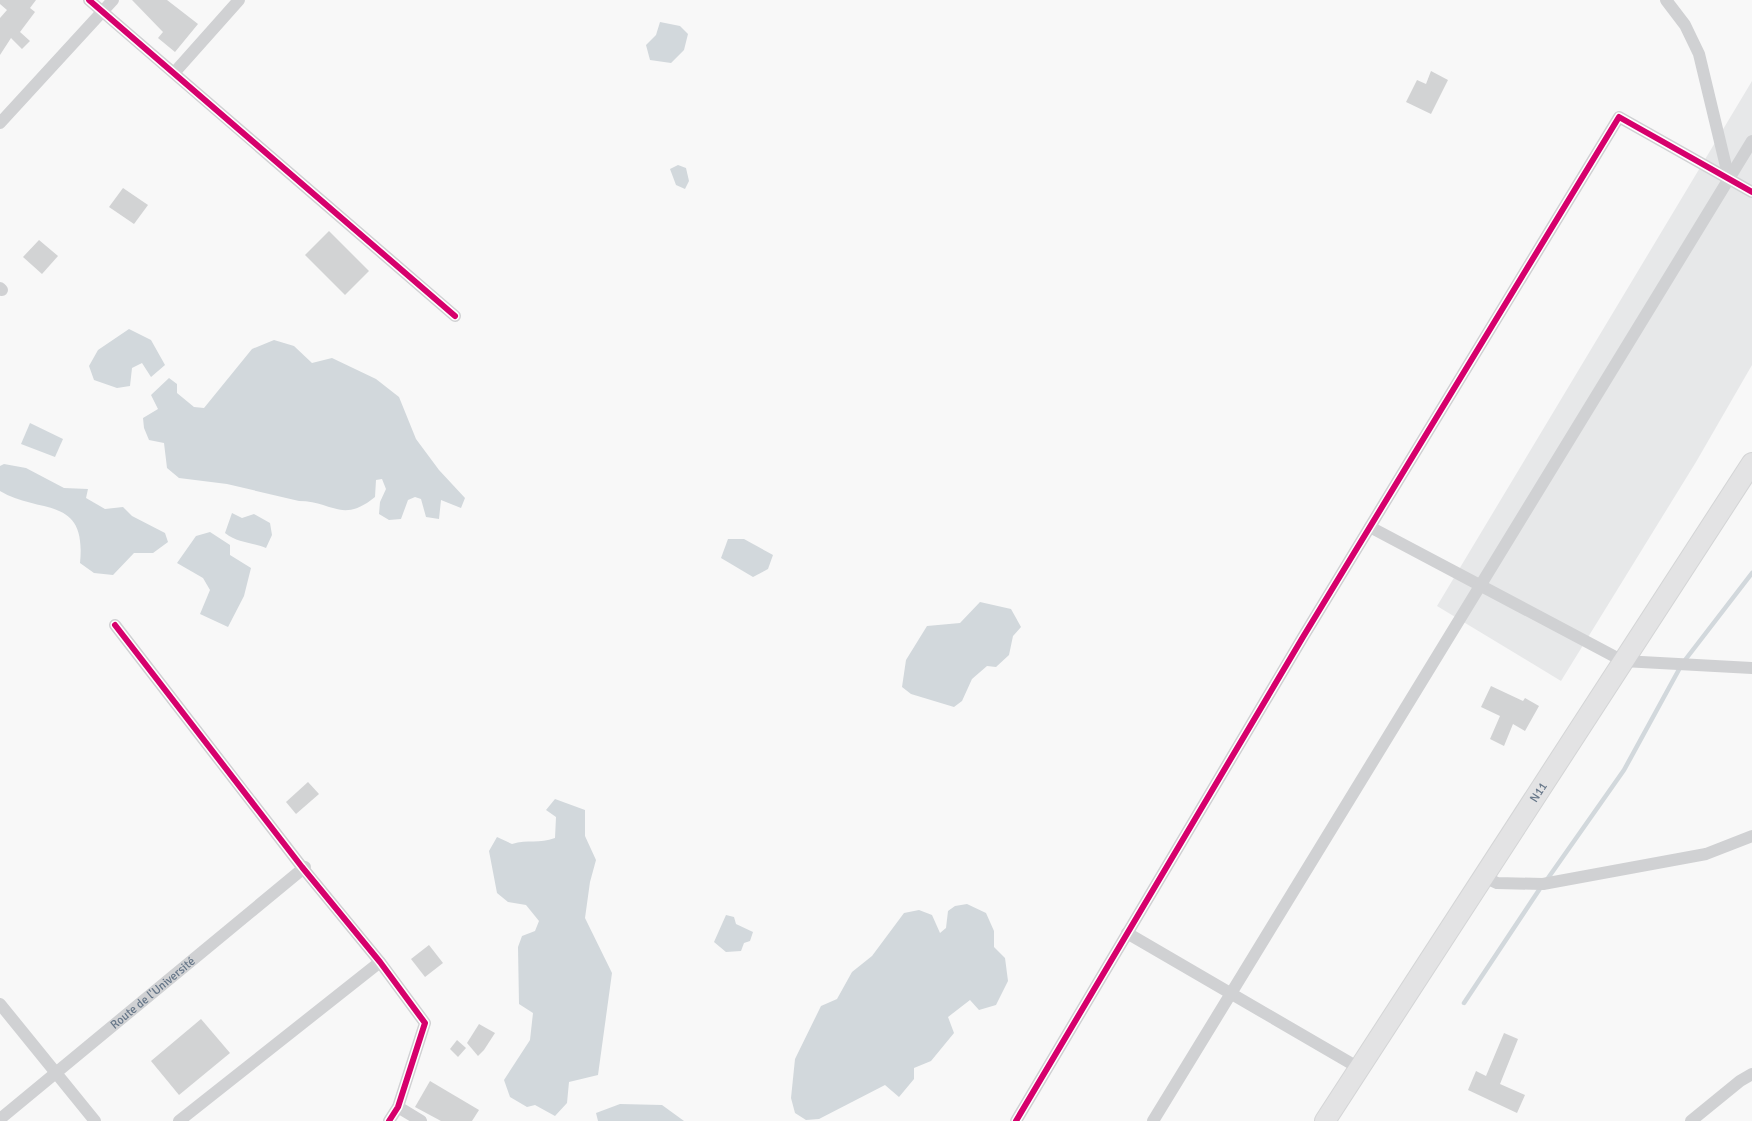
<svg xmlns="http://www.w3.org/2000/svg" width="1752" height="1121" viewBox="0 0 1752 1121" font-family="Signika,sans-serif">
<style>
.built{fill:#e7e8e9}
.water{fill:#d2d8dc}
.lines{fill:none;stroke-linecap:round;stroke-linejoin:round}
.stream{stroke:#d2d8dc;stroke-width:4.5}
.building{fill:#d2d3d4}
.primary-casing{stroke:#d4d5d6;stroke-width:22}
.minor{stroke:#d0d1d3;stroke-width:12}
.primary{stroke:#e3e3e4;stroke-width:20}
.cycleway-casing{stroke:#fff;stroke-width:9}
.cycleway{stroke:#d6006c;stroke-width:6}
.labels{text-anchor:middle;stroke-width:5;stroke-linejoin:round;paint-order:stroke}
.street-label{font-size:12px;fill:#677789;stroke:#fff}
</style>
<rect width="100%" height="100%" fill="#f8f8f8"/>
<polygon class="built" points="1752,81 1752,365 1696,462 1561,681 1437,606"/>
<g class="water">
<polygon points="660,22 680,26 688,34 684,50 671,63 650,60 646,45 656,35"/>
<polygon points="678,165 686,168 689,181 685,189 676,185 670,169"/>
<polygon points="129,329 151,340 165,365 151,377 142,363 132,368 130,386 117,388 94,380 89,366 98,350"/>
<path d="M274,340L294,346L312,363L332,358L376,379L399,397L416,439L439,470L465,498L461,508L441,500L439,519L426,517L421,499L415,497L408,500L401,519L389,520L379,514L380,502L386,489L382,479L376,480L375,497C342,524 332,501 299,501L227,484L179,478L167,468L164,443L149,440L144,428L143,418L158,409L151,395L169,378L177,384V393L194,407L204,408L252,349Z"/>
<polygon points="30,423 63,439 55,457 21,444"/>
<path d="M4,464L26,468L64,488L88,489L86,498L105,509L123,507L132,516L165,533L168,542L153,553H134L113,575L94,573L80,563C87,494 39,515 0,491V466Z"/>
<path d="M232,513L242,518L254,514L270,523L272,535L266,548C250,542 238,543 225,533Z"/>
<polygon points="210,532 230,545 230,555 251,568 244,596 228,627 200,614 210,590 203,578 177,563 196,536"/>
<polygon points="728,539 744,539 773,555 768,569 753,577 721,558"/>
<polygon points="980,602 1011,609 1021,627 1013,636 1009,655 996,667 987,666 972,679 962,701 954,707 911,694 902,687 906,660 927,626 960,623"/>
<path d="M555,799L585,810V836L596,860L590,882L585,918L612,973L598,1075L569,1082L567,1103L555,1116L535,1105L527,1107L510,1097L504,1080L530,1040L533,1013L519,1004L518,947L522,936L535,931L539,921L526,905L508,902L497,893L489,851L497,837L512,844C528,839 539,844 555,838L556,817L546,810Z"/>
<polygon points="967,904 986,913 994,931 994,947 1005,958 1008,981 996,1005 979,1010 970,1000 948,1017 954,1033 931,1061 914,1068 914,1079 899,1097 885,1085 819,1119 806,1120 795,1113 791,1098 795,1059 821,1006 837,999 852,972 872,956 904,913 919,910 932,915 940,933 946,928 948,911 955,906"/>
<polygon points="726,915 734,917 736,924 753,932 750,941 744,943 741,951 726,952 714,942"/>
<polygon points="620,1104 662,1105 684,1121 598,1121 596,1113"/>
</g>
<g class="lines">
<g class="stream">
<polyline points="1546,881 1624,770 1682,664 1752,573"/>
<polyline points="1464,1003 1541,887"/>
</g>
</g>
<g class="building">
<polygon points="0,0 36,0 30,8 35,12 20,32 30,41 22,49 11,38 0,55 0,18 7,10 0,4"/>
<polygon points="132,0 167,0 198,24 175,52 158,38 163,32"/>
<polygon points="1431,71 1448,80 1431,114 1406,102 1417,80 1426,84"/>
<polygon points="123,188 148,205 134,224 109,207"/>
<polygon points="329,231 369,271 345,295 305,255"/>
<polygon points="39,240 58,256 42,274 23,257"/>
<polygon points="1491,686 1523,701 1525,698 1539,706 1525,731 1513,724 1504,746 1490,739 1500,716 1481,707"/>
<polygon points="308,782 319,794 296,814 286,802"/>
<polygon points="429,945 443,963 425,977 411,959"/>
<polygon points="201,1019 230,1053 179,1095 151,1061"/>
<polygon points="479,1024 495,1033 484,1050 478,1056 467,1043"/>
<polygon points="1504,1033 1518,1039 1500,1084 1525,1095 1517,1113 1468,1090 1476,1071 1486,1076"/>
<polygon points="457,1040 466,1048 458,1057 450,1049"/>
<polygon points="430,1081 479,1110 472,1121 441,1121 415,1107"/>
</g>
<g class="lines">
<g class="primary-casing">
<g id="primary">
<path id="s2" d="M1325,1121L1752,463"/>
</g>
</g>
<g class="minor">
<polyline points="89,0 455,316"/>
<polyline points="1666,0 1685,25 1699,54 1729,179"/>
<polyline points="174,73 239,0"/>
<polyline points="0,123 113,0"/>
<polyline points="0,288 2,290"/>
<polyline points="1370,527 1623,661 1752,668"/>
<polyline points="115,625 302,867 380,962 425,1023 398,1107 389,1121"/>
<polyline points="1484,877 1497,883 1543,884 1706,854 1752,836"/>
<polyline points="1127,933 1359,1068"/>
<polyline points="0,1004 95,1121"/>
<polyline points="398,1107 421,1121"/>
<path id="s1" d="M0,1119L305,867"/>
<polyline points="179,1121 380,962"/>
<polyline points="1016,1121 1303,637 1619,117 1752,192"/>
<polyline points="1153,1121 1752,141"/>
<polyline points="1691,1121 1740,1081 1752,1074"/>
</g>
<use href="#primary" class="primary"/>
<g class="cycleway-casing">
<g id="cycleway">
<polyline points="89,0 455,316"/>
<polyline points="115,625 302,867 380,962 425,1023 398,1107 389,1121"/>
<polyline points="1016,1121 1303,637 1619,117 1752,192"/>
</g>
</g>
<use href="#cycleway" class="cycleway"/>
</g>
<g class="labels">
<g class="street-label">
<text dy="4" stroke="none"><textPath href="#s2" startOffset="392">N11</textPath></text>
<text dy="4" stroke="none"><textPath href="#s1" startOffset="198">Route de l'Université</textPath></text>
</g>
</g>
</svg>
